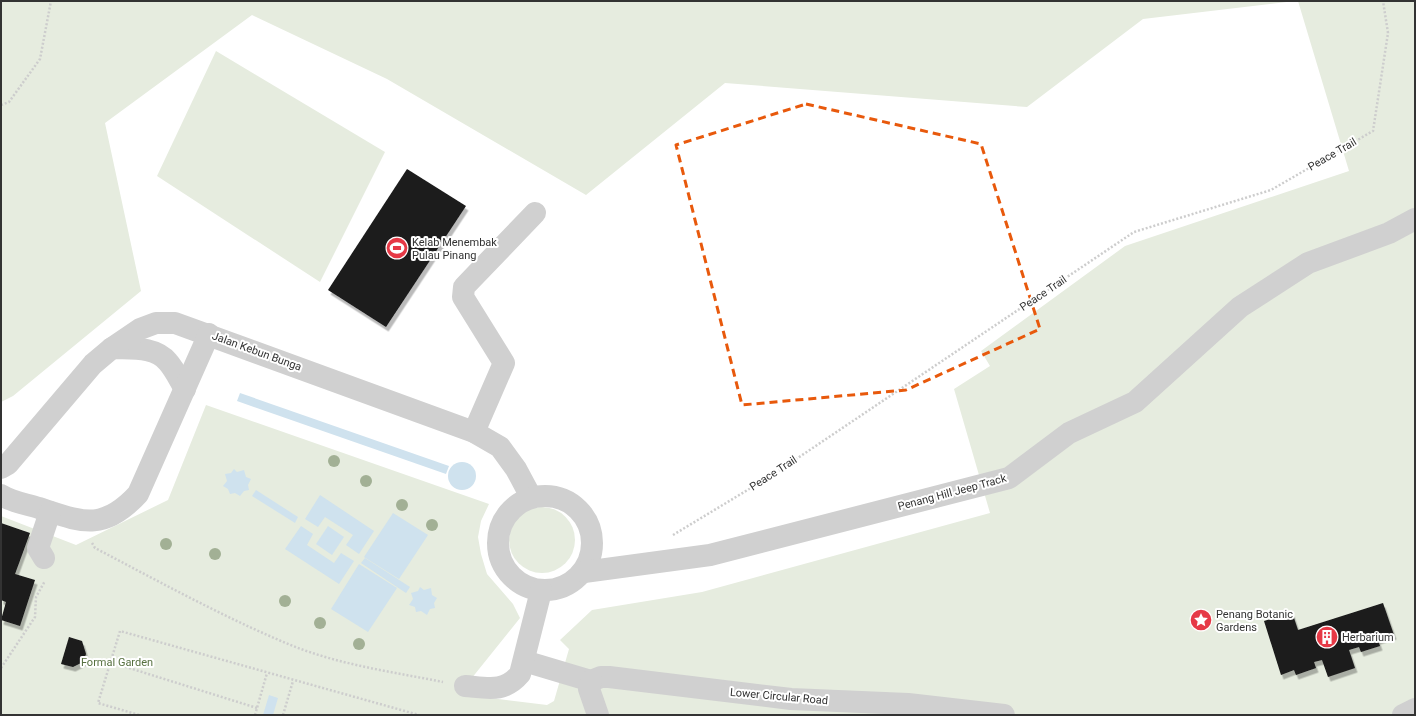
<svg xmlns="http://www.w3.org/2000/svg" width="1416" height="716" viewBox="0 0 1416 716" font-family="Roboto,sans-serif">
<style>
.green{fill:#e6ecdf}
.water{fill:#cfe2ee}
.building{fill:#1a1a1a;filter:url(#shadow)}
.lines{fill:none;stroke-linecap:round;stroke-linejoin:round}
.path{stroke:#cdcdcd;stroke-width:2.5;stroke-dasharray:2 2;stroke-linecap:butt}
.minor{stroke:#d0d0d0;stroke-width:22}
.tree{fill:#a2b095}
.marked{fill:none;stroke:#e8590c;stroke-width:3;stroke-dasharray:8 5;stroke-linejoin:round}
.labels{text-anchor:middle;stroke-width:4;stroke-linejoin:round;paint-order:stroke}
.street-label{font-size:11px;fill:#333;stroke:#fff}
.poi-label{font-size:11px;fill:#333;stroke:#fff;text-anchor:start}
.park-label{font-size:11px;fill:#56703f;stroke:#fff}
</style>
<defs>
<filter id="shadow"><feDropShadow dx="2.5" dy="4.5" stdDeviation="0" flood-color="#0004"/></filter>
</defs>
<rect width="100%" height="100%" fill="#fff"/>
<g class="green">
<polygon points="1,1 1295,1 1143,19 1027,107 725,83 586,195 387,79 252,15 105,123 141,291 13,396 1,402"/>
<polygon points="1298,1 1415,1 1415,715 1,715 1,516 76,545 168,500 206,405 489,504 481,521 478,537 481,554 487,574 513,604 520,618 459,694 547,705 554,701 569,649 560,640 592,610 702,592 990,513 954,389 990,366 981,351 1125,246 1349,171"/>
<polygon points="216,51 385,152 320,282 157,176"/>
<circle cx="542" cy="540" r="33"/>
</g>
<g class="water">
<polygon points="240,393 449,466 446,474 237,401"/>
<circle cx="462" cy="476" r="14"/>
<polygon points="234,469 237,472 244,470 246,477 251,479 248,485 249,490 244,491 240,496 235,493 230,494 228,489 223,486 227,481 225,474 231,473"/>
<polygon points="256,490 298,517 295,523 252,496"/>
<polygon points="320,495 374,531 359,554 346,545 353,535 325,517 318,527 305,519"/>
<polygon points="393,513 428,535 399,579 364,557"/>
<polygon points="301,526 313,534 307,545 334,563 341,553 354,561 339,584 285,549"/>
<polygon points="328,526 344,537 332,555 316,544"/>
<polygon points="365,558 410,587 406,593 361,563"/>
<polygon points="359,564 397,588 368,632 331,609"/>
<polygon points="420,587 424,590 431,588 432,595 437,598 434,603 435,608 430,609 427,615 421,611 416,612 415,607 409,605 413,599 411,593 418,591"/>
<polygon points="269,695 278,698 273,715 263,715"/>
</g>
<g class="building">
<polygon points="407,169 466,206 386,327 328,290"/>
<polygon points="1,523 30,533 15,574 35,580 20,626 1,620 6,602 1,600"/>
<polygon points="1383,603 1394,635 1378,640 1380,646 1361,652 1359,647 1349,650 1355,668 1328,677 1322,660 1314,662 1316,668 1296,675 1294,670 1281,675 1264,621 1292,612 1298,630"/>
<polygon points="69,637 82,641 86,654 83,662 73,667 61,664"/>
</g>
<g class="lines">
<g class="path">
<polyline points="1,105 9,102 40,59 51,1"/>
<polyline points="673,535 774,474 1134,232 1271,190 1373,131 1388,33 1383,1"/>
<path d="M92,543L95,548C160,582 225,618 293,646C341,665 393,672 443,682"/>
<polyline points="110,662 257,708"/>
<polyline points="1,668 35,617 36,597 45,581"/>
<polyline points="139,715 98,703 120,631 419,715"/>
<polyline points="255,715 267,673"/>
<polyline points="283,715 293,681"/>
</g>
<g class="minor">
<path d="M112,348C131,349 155,346 168,362C175,370 180,381 185,389"/>
<polyline points="474,432 504,363 463,297 464,287 535,213"/>
<polyline points="1,468 8,464 93,364 112,348 140,329 156,323 175,323 474,432 500,447 516,469 531,497"/>
<path d="M1,495C11,502 27,504 39,508C82,522 103,532 138,494L209,334"/>
<circle cx="545" cy="543" r="47"/>
<polyline points="44,558 38,548 50,512"/>
<polyline points="584,572 710,555 1009,478 1069,433 1135,402 1240,307 1308,263 1389,233 1415,219"/>
<polyline points="524,661 591,681"/>
<polyline points="591,681 601,677 609,677 791,699 908,704 1004,715"/>
<polyline points="591,681 589,689 598,715"/>
<path d="M465,686C488,688 504,693 520,674L541,591"/>
<polyline points="1403,715 1415,709"/>
</g>
</g>
<g class="tree">
<circle cx="334" cy="461" r="6"/>
<circle cx="366" cy="481" r="6"/>
<circle cx="402" cy="505" r="6"/>
<circle cx="432" cy="525" r="6"/>
<circle cx="166" cy="544" r="6"/>
<circle cx="215" cy="554" r="6"/>
<circle cx="285" cy="601" r="6"/>
<circle cx="320" cy="623" r="6"/>
<circle cx="359" cy="644" r="6"/>
</g>
<path class="marked" d="M806,104L981,144L1040,329L906,390L742,405L676,145Z"/>
<defs>
<g id="stadium-disc" transform="scale(1.15)"><circle r="9.5" fill="#e63946" stroke="#fff"/><path d="M0-5a6.5 5 0 1 0 0 10a6.5 5 0 1 0 0-10ZM-3.5-1.8h7v3.6h-7Z" fill="#fff"/></g>
<g id="sight-disc" transform="scale(1.15)"><circle r="9.5" fill="#e63946" stroke="#fff"/><path d="M0-6L1.8-2.2L6-1.7L2.9 1.2L3.7 5.4L0 3.3L-3.7 5.4L-2.9 1.2L-6-1.7L-1.8-2.2Z" fill="#fff"/></g>
<g id="building-disc" transform="scale(1.15)"><circle r="9.5" fill="#e63946" stroke="#fff"/><path d="M-4-6H4V6H1V3H-1V6H-4ZM-2.5-4.3h1.7v1.8h-1.7ZM.8-4.3h1.7v1.8H.8ZM-2.5-1h1.7V.8h-1.7ZM.8-1h1.7V.8H.8Z" fill="#fff"/></g>
</defs>
<g fill-rule="evenodd">
<use href="#stadium-disc" x="397" y="248"/>
<use href="#sight-disc" x="1201" y="620"/>
<use href="#building-disc" x="1327" y="637"/>
</g>
<g class="labels">
<g class="street-label">
<text transform="translate(1332 154) rotate(-30)" y="4">Peace Trail</text>
<text transform="translate(1043 293) rotate(-34)" y="4">Peace Trail</text>
<text transform="translate(257 351) rotate(20)" y="4">Jalan Kebun Bunga</text>
<text transform="translate(773 473) rotate(-33)" y="4">Peace Trail</text>
<text transform="translate(952 492) rotate(-15)" y="4">Penang Hill Jeep Track</text>
<text transform="translate(779 696) rotate(5)" y="4">Lower Circular Road</text>
</g>
<g class="poi-label">
<text x="412" y="246">Kelab Menembak<tspan x="412" dy="13">Pulau Pinang</tspan></text>
<text x="1216" y="618">Penang Botanic<tspan x="1216" dy="13">Gardens</tspan></text>
<text x="1342" y="641">Herbarium</text>
</g>
<g class="park-label">
<text x="117" y="666">Formal Garden</text>
</g>
</g>
<rect width="1416" height="716" fill="none" stroke="#333333" stroke-width="4"/>
</svg>
